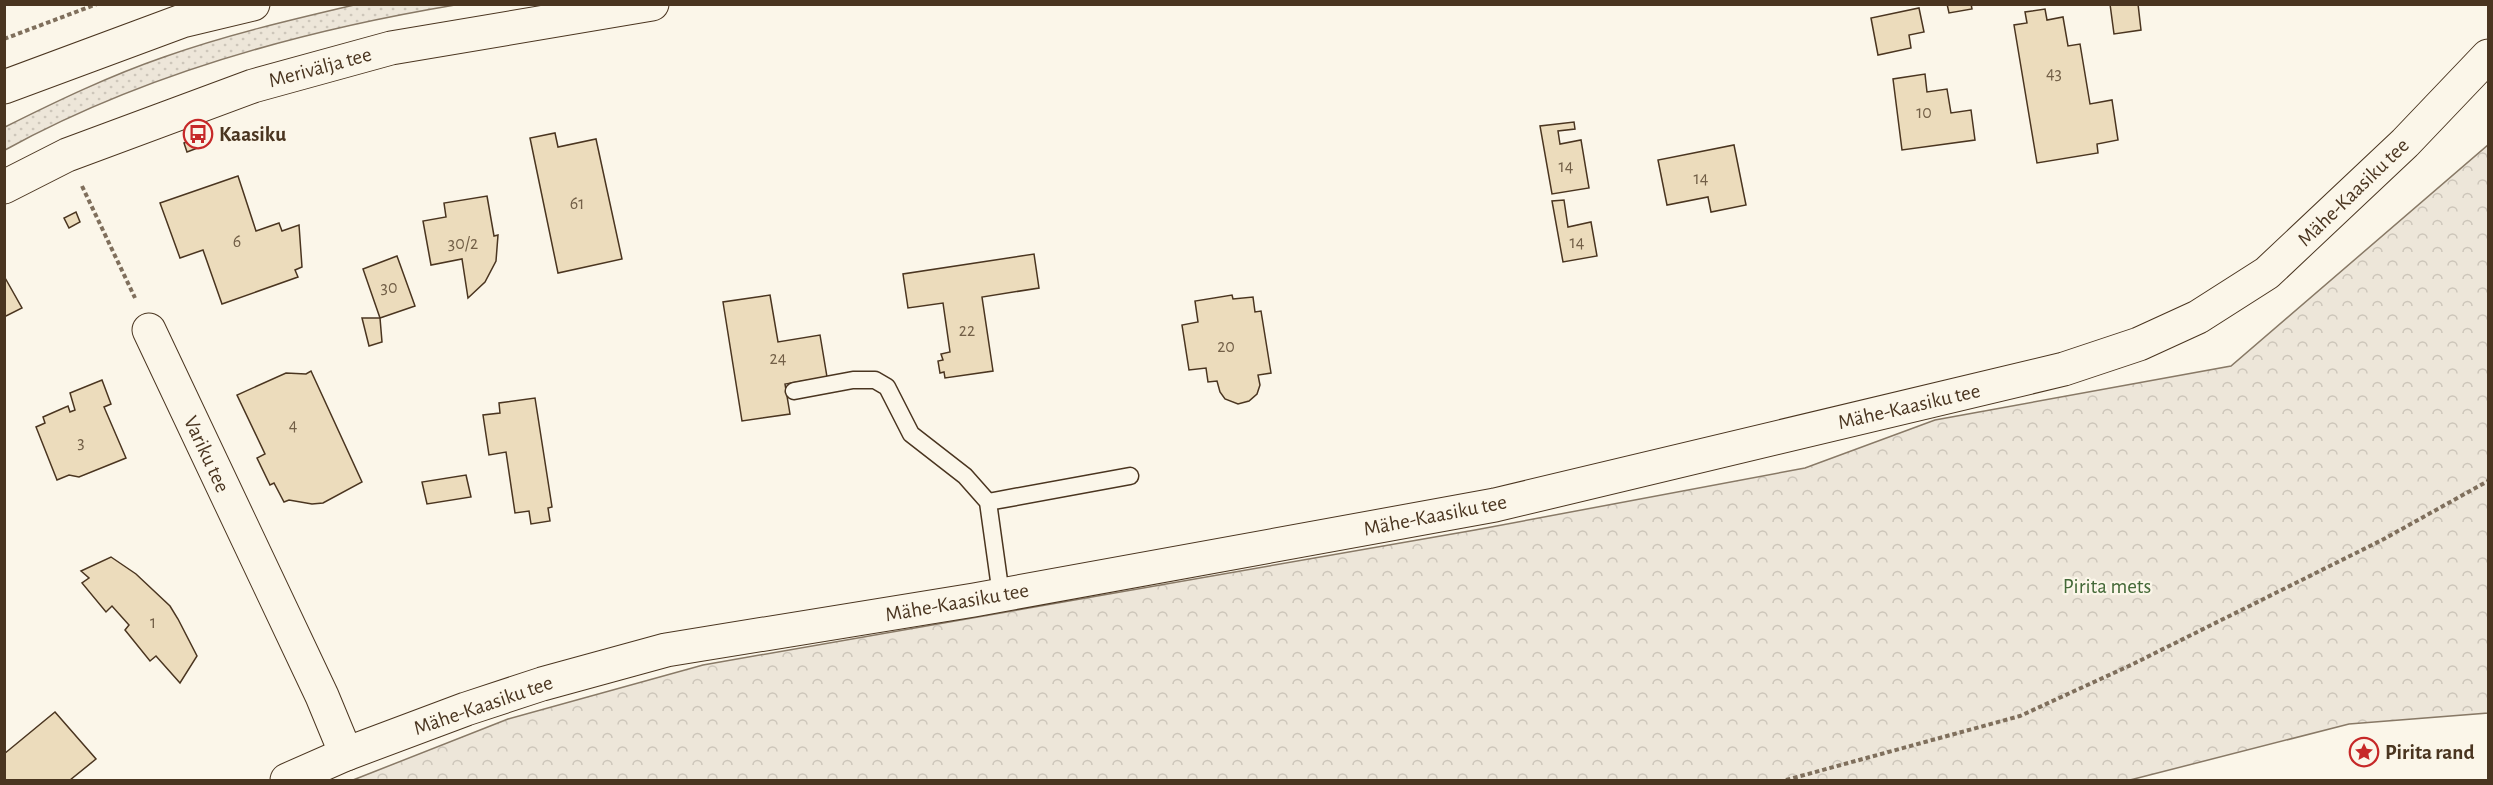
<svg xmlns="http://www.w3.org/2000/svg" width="2493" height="785" viewBox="0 0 2493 785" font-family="'Alegreya Sans',sans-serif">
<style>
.grass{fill:url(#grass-dots);stroke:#887966;stroke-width:1.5}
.forest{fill:url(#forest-crowns);stroke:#887966;stroke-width:1.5}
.building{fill:#ecdcbc;stroke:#4a3520;stroke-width:1.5}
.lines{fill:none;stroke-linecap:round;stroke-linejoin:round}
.lane-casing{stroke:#4a3520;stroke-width:19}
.street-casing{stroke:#4a3520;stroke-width:35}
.secondary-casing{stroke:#4a3520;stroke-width:35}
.path{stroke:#7f6f5c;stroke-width:4;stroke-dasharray:4.5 3;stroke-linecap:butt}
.lane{stroke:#fbf6e9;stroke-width:16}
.street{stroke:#fbf6e9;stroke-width:33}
.secondary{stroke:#fbf6e9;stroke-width:33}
.labels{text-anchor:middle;stroke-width:4.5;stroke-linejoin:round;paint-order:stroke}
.number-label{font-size:18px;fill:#725f47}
.street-label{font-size:21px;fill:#4a3520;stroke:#fbf6e9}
.poi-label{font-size:21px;font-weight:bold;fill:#4a3520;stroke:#fbf6e9;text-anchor:start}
.park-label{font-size:21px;fill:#436837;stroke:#fbf6e9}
</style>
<defs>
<pattern id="grass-dots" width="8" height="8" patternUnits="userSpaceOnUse" patternTransform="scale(1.5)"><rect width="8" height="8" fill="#ede6d9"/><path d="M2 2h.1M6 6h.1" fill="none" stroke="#cdc6ba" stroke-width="1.8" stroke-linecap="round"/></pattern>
<pattern id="forest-crowns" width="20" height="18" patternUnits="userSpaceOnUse" patternTransform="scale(1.5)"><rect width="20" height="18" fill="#ede6d9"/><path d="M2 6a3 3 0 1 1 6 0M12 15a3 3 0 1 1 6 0" fill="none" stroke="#cdc6ba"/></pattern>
</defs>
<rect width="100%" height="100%" fill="#fbf6e9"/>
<path class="grass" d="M354,5H455C300,31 143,74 5,150V127C57,101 109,76 164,57C226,35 290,20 354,5Z"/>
<polygon class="forest" points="2488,145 2488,713 2349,724 2130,780 353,780 508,719 703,665 1475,530 1805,468 1935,420 2231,366"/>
<g class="building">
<polygon points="1947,4 1971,4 1972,9 1949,13"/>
<polygon points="2110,4 2138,4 2141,30 2114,34"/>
<polygon points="1919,8 1924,32 1909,35 1911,48 1878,55 1871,18"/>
<polygon points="2045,9 2047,20 2063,17 2068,46 2080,44 2090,104 2112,100 2118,140 2097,144 2098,153 2037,163 2014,25 2027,23 2025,12"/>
<polygon points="1925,74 1927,92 1947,89 1951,113 1971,110 1975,140 1902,150 1893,79"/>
<polygon points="1574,122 1575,129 1558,131 1560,144 1581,140 1589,188 1552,194 1540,126"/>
<polygon points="555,133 558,147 596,139 622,259 558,273 530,138"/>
<polygon points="204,135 208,144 187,152 184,143"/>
<polygon points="1734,145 1746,205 1711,212 1708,197 1667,205 1658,160"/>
<polygon points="238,176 256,231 279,223 282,231 299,225 302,267 295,270 298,277 222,304 203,250 180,258 160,203"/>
<polygon points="487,196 494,236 498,235 496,261 485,282 468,298 462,259 431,265 423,221 446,217 444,203"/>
<polygon points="1564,200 1568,227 1591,222 1597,256 1563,262 1552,201"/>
<polygon points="76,212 80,222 69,228 64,218"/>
<polygon points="1034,254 1039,288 982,297 993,371 945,378 944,372 940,373 938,361 943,360 941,354 950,352 943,303 908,308 903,274"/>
<polygon points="397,256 415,306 380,318 363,269"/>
<polygon points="4,276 22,308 4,317"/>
<polygon points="770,295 778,342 820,335 827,377 785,384 790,414 742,421 723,302"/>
<polygon points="1232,295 1233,299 1253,297 1255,312 1261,311 1271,373 1258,375 1260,385 1257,394 1249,401 1238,404 1225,399 1220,392 1217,381 1208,382 1206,368 1189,370 1182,325 1198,322 1195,301"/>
<polygon points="362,318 380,318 382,342 369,346"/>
<polygon points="311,371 362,482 323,503 312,504 289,500 284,502 274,483 270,485 257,458 265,454 237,395 286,373 306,374"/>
<polygon points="102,380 111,404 104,407 126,458 79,477 69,475 57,480 36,427 45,423 43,417 68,406 70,412 75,410 70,393"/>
<polygon points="535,398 552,507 548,508 550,521 531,524 529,511 515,513 506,452 489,455 483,415 500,413 499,403"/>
<polygon points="466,475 471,497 427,504 422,482"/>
<polygon points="111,557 136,574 170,606 178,619 197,656 180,683 156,656 150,661 125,630 129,625 112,606 106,612 82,583 89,578 81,571"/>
<polygon points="55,712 96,759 70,780 4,780 4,754"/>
</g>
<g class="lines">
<g class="lane-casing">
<g id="lane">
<polyline points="794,391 853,380 875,380 887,387 911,434 965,476 988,502 1001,595"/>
<polyline points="988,502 1130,476"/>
</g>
</g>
<g class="street-casing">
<g id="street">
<polyline points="149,330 322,696 346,754"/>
<polyline points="287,780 346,754 466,709 542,684 666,650 974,600 1495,505 2064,369 2139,344 2198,317 2267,273 2405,143 2488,56"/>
</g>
</g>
<g class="secondary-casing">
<g id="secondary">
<polyline points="4,87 182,21 253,4"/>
<polyline points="4,187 67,155 253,86 391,48 652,4"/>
</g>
</g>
<g class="path">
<polyline points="4,39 97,4"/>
<polyline points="82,186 135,298"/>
<polyline points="1786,780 2020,716 2131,665 2382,540 2488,481"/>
</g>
<use href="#lane" class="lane"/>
<use href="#street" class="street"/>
<use href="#secondary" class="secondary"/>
</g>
<defs>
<g id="bus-ring" transform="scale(1.5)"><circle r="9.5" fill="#fbf6e9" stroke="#c62828" stroke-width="1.5"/><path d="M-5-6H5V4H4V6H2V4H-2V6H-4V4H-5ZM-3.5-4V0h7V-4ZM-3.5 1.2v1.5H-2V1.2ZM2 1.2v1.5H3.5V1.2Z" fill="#c62828"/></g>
<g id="sight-ring" transform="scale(1.5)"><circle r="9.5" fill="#fbf6e9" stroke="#c62828" stroke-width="1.5"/><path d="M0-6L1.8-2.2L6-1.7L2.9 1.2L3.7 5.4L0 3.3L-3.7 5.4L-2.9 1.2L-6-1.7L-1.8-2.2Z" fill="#c62828"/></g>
</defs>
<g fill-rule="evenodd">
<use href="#bus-ring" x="198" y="134"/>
<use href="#sight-ring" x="2364" y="752"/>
</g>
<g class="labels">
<g class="number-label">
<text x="2054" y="79">43</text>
<text x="1924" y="118">10</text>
<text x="1566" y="172">14</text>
<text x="1701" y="184">14</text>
<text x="577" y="209">61</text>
<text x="237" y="247">6</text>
<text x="1577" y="248">14</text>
<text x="463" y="249">30/2</text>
<text x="389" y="293">30</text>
<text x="967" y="336">22</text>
<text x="1226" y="352">20</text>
<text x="778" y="364">24</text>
<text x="293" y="431">4</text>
<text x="81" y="448">3</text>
<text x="153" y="628">1</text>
</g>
<g class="street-label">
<text transform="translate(320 67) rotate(-15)" y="7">Merivälja tee</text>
<text transform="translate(2353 192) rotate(-44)" y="7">Mähe-Kaasiku tee</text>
<text transform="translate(1909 406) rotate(-13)" y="7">Mähe-Kaasiku tee</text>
<text transform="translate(207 454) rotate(65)" y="7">Variku tee</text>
<text transform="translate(1435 515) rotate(-11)" y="7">Mähe-Kaasiku tee</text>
<text transform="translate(957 602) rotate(-10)" y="7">Mähe-Kaasiku tee</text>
<text transform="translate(483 705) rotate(-19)" y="7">Mähe-Kaasiku tee</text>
</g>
<g class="poi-label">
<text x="219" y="141">Kaasiku</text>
<text x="2385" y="759">Pirita rand</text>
</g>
<g class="park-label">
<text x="2107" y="593">Pirita mets</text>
</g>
</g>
<rect width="2493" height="785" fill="none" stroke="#4a3520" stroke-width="12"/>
</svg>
